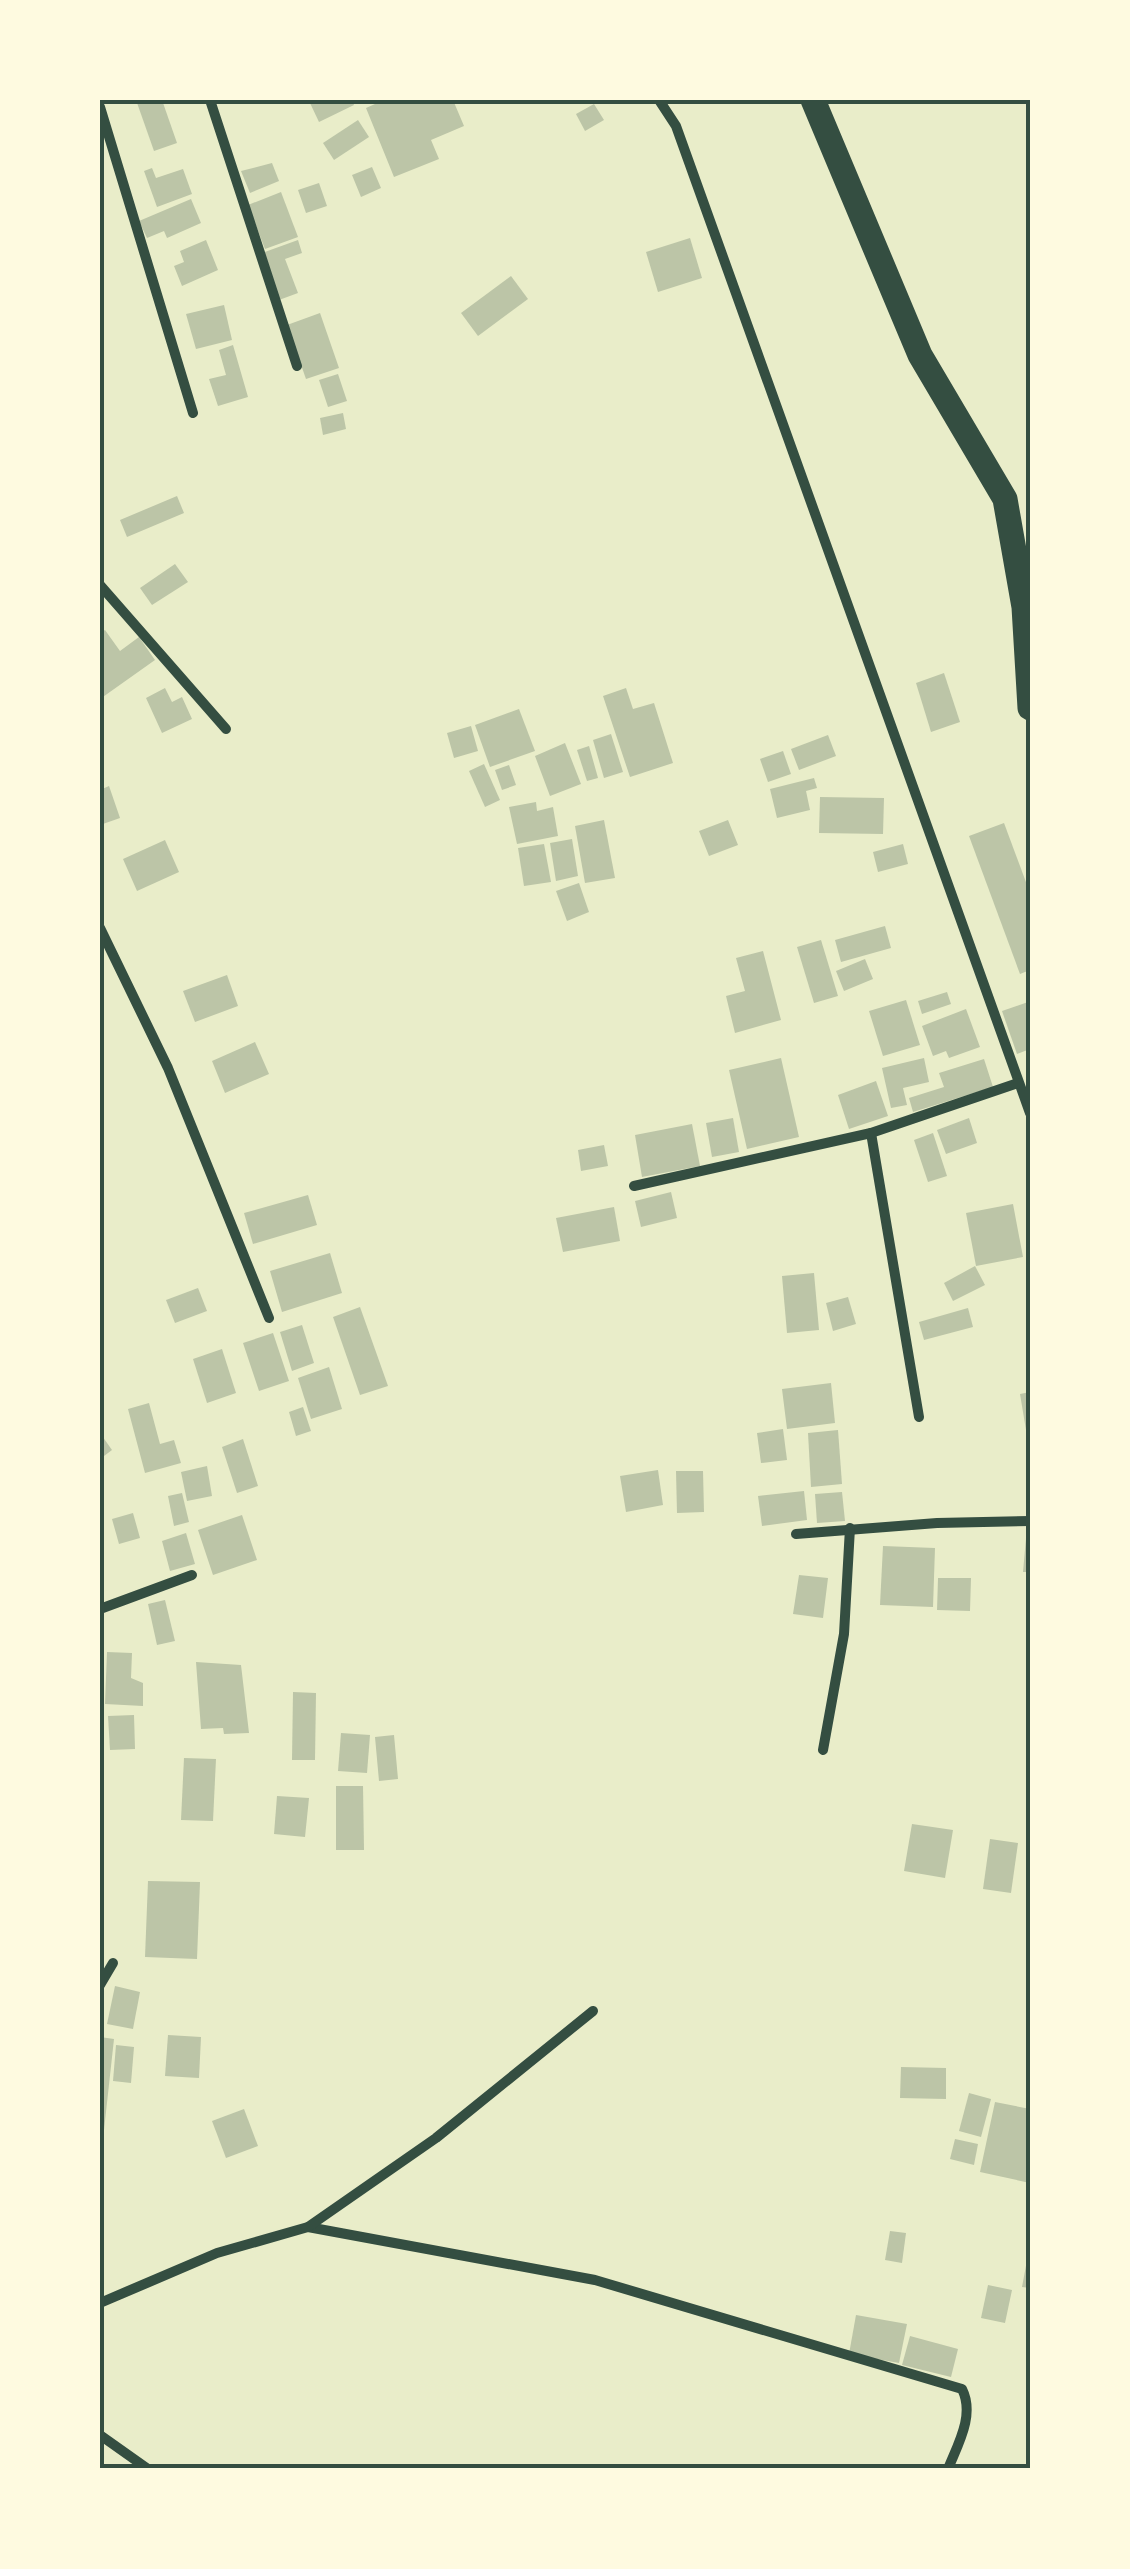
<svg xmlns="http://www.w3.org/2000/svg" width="1130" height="2569" viewBox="0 0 1130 2569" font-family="'Exo 2',sans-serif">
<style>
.building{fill:#bcc5a7}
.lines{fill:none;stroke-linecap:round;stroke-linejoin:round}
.minor{stroke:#344e41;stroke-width:10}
.primary{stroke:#344e41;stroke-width:25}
.neatline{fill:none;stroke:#344e41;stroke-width:4}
</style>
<rect width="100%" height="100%" fill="#e9edc9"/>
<g class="building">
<polygon points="136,100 162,100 177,143 154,151"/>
<polygon points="317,100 352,100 354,105 319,122 310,103"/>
<polygon points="384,100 453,100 464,126 431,140 439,159 394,177 366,108"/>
<polygon points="594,104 604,120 585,131 576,114"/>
<polygon points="358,120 369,137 334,160 323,143"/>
<polygon points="272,163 279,181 250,193 241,171"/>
<polygon points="372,167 381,188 361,197 352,175"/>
<polygon points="152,168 156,178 183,169 192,194 157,207 144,171"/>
<polygon points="319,183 327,206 306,213 298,190"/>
<polygon points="281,192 298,237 265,249 248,205"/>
<polygon points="191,199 201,223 167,238 164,231 147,238 139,221"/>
<polygon points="690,238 702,278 658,292 646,252"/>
<polygon points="206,240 218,270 182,286 174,266 184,262 180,251"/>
<polygon points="298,240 302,253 285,259 298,293 279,300 262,253"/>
<polygon points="511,276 528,299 478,336 461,313"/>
<polygon points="224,305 232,340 196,349 186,314"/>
<polygon points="320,313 339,368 306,379 287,325"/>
<polygon points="233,345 248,397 218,406 209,379 226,375 219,350"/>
<polygon points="338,374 347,401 328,407 319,380"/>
<polygon points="343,413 346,429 323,435 320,418"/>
<polygon points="177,496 184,513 127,537 120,520"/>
<polygon points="175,564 188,582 152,605 140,588"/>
<polygon points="105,630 120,651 139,637 155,660 100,699 100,633"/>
<polygon points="944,673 960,722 931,732 916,683"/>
<polygon points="165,688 172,702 182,697 192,719 162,733 146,698"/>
<polygon points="626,688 633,709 654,703 673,763 630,777 603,696"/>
<polygon points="519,709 535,751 490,767 475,725"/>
<polygon points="471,726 478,751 454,758 447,733"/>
<polygon points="611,734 623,772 604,778 593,740"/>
<polygon points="828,735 836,756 799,770 791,749"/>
<polygon points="565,743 581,784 550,796 535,756"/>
<polygon points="589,746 598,778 587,781 577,750"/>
<polygon points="783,751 791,774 768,782 760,759"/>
<polygon points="484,764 500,800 485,807 469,771"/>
<polygon points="509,765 516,785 502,790 495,770"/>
<polygon points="814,778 817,788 806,791 810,810 777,818 770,789"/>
<polygon points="109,786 120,818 100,825 100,790"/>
<polygon points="820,797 884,798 883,834 819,833"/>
<polygon points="536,802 537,811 553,807 558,836 517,844 509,807"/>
<polygon points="604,820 615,878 585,883 575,826"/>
<polygon points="728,820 738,845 709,856 699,831"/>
<polygon points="1004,823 1030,893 1030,970 1020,974 969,836"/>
<polygon points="572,839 578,876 556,881 550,843"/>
<polygon points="165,840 179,872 137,891 123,859"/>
<polygon points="544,844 551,882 524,886 518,848"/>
<polygon points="903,844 908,864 878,872 873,852"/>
<polygon points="579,883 589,912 567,921 556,891"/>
<polygon points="885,926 891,948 841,962 835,940"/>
<polygon points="821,940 838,996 814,1003 797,947"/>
<polygon points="763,951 781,1020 735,1033 726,996 745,991 736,958"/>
<polygon points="865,959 873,979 844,991 836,971"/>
<polygon points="227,975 238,1006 195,1022 183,991"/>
<polygon points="947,992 951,1004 922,1014 918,1001"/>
<polygon points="906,1000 920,1045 883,1056 869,1011"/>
<polygon points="1028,1002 1030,1049 1017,1054 1002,1011"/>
<polygon points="966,1009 980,1047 949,1058 946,1051 933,1056 922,1026"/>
<polygon points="255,1042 269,1074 225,1093 212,1061"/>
<polygon points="781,1058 799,1137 747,1149 729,1070"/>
<polygon points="924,1058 929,1082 903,1088 907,1105 891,1108 882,1068"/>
<polygon points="984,1059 993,1087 913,1112 909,1098 944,1087 939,1073"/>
<polygon points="876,1081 888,1116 849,1129 838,1095"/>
<polygon points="733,1118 739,1152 712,1157 706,1123"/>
<polygon points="969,1118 977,1143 946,1154 937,1130"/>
<polygon points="692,1124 700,1166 642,1177 635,1135"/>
<polygon points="933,1133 947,1176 928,1182 914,1140"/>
<polygon points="604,1145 608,1166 581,1171 578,1150"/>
<polygon points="671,1192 677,1218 641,1227 635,1201"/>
<polygon points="308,1195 317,1225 253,1244 244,1213"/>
<polygon points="1013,1204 1023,1257 976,1266 966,1213"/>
<polygon points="614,1207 620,1241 563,1252 556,1218"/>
<polygon points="330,1253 342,1293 282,1312 270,1271"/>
<polygon points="975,1266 985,1285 953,1301 944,1283"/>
<polygon points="814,1273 819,1330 787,1333 782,1276"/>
<polygon points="198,1288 207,1311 175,1323 166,1300"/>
<polygon points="848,1297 856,1324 833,1331 826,1303"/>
<polygon points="360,1307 388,1386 360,1395 333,1317"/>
<polygon points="968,1308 973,1327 924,1340 919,1322"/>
<polygon points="302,1325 314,1363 292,1371 280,1332"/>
<polygon points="273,1333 289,1381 259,1391 243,1343"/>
<polygon points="222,1349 236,1393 207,1403 193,1359"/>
<polygon points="329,1367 342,1409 311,1419 298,1378"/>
<polygon points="831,1383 835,1423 787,1429 782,1389"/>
<polygon points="1030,1392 1030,1429 1026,1430 1020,1394"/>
<polygon points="149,1403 160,1444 174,1440 181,1463 145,1473 128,1409"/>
<polygon points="303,1407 311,1431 296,1436 289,1412"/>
<polygon points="783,1429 787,1460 761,1463 757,1433"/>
<polygon points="838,1430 842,1484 811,1487 808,1433"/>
<polygon points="100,1433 112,1450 100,1459"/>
<polygon points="243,1439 258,1486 237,1493 222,1447"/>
<polygon points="207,1466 212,1496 187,1501 181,1472"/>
<polygon points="658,1470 663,1505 626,1512 620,1476"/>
<polygon points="676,1471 703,1471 704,1512 677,1513"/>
<polygon points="804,1491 807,1520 762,1526 758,1496"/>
<polygon points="842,1492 845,1521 817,1523 815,1494"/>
<polygon points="182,1493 189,1522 174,1526 168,1496"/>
<polygon points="133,1513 140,1538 119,1544 112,1519"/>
<polygon points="242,1515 257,1560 213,1575 198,1530"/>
<polygon points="1027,1527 1030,1527 1030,1572 1023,1572"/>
<polygon points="186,1533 195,1564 170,1571 162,1541"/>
<polygon points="883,1546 935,1548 933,1607 880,1605"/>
<polygon points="799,1575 828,1578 823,1618 793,1614"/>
<polygon points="938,1578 971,1578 970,1611 937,1610"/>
<polygon points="165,1600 175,1641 157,1645 148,1604"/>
<polygon points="107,1652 132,1653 131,1678 143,1683 143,1706 105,1704"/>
<polygon points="196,1662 241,1665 249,1733 224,1734 223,1728 201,1729"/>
<polygon points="293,1692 316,1693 315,1760 292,1760"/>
<polygon points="134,1715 135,1749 110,1750 108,1716"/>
<polygon points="341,1733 370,1735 367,1773 338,1771"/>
<polygon points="394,1735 398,1779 379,1781 375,1737"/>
<polygon points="184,1758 216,1759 213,1821 181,1820"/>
<polygon points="336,1786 363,1786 364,1850 336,1850"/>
<polygon points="277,1796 309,1798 305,1837 274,1834"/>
<polygon points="912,1824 953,1830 945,1878 904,1871"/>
<polygon points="990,1839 1018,1843 1011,1893 983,1889"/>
<polygon points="148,1881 200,1882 197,1959 145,1957"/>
<polygon points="115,1986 140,1992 133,2029 107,2024"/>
<polygon points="168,2035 201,2037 199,2078 165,2076"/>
<polygon points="100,2037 114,2039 104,2130 100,2130"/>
<polygon points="116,2045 134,2047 131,2083 113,2081"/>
<polygon points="901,2067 946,2068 946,2099 900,2098"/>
<polygon points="969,2093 991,2099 981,2137 959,2131"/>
<polygon points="995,2102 1030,2109 1030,2183 980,2172"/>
<polygon points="244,2109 258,2146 226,2158 212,2121"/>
<polygon points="955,2139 978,2144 974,2165 950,2159"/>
<polygon points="890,2231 906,2233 902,2263 885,2260"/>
<polygon points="1028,2255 1030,2255 1030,2288 1022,2287"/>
<polygon points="988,2285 1012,2290 1005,2323 981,2318"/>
<polygon points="856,2315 907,2324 899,2363 849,2354"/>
<polygon points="910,2336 958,2349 951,2377 902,2365"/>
</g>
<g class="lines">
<g class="minor">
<polyline points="210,100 297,366"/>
<polyline points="659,100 676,126 1030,1113"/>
<polyline points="100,107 193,413"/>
<polyline points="100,585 226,729"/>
<polyline points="100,928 168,1068 269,1318"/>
<polyline points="871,1133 919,1417"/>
<polyline points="634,1186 871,1133 1018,1083"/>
<polyline points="796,1534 937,1523 1030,1521"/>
<polyline points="100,1609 192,1575"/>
<polyline points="823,1750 844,1634 850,1528"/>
<polyline points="100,1985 113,1963"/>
<path d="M308,2227L595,2280L962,2389C975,2415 958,2444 948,2469"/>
<polyline points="100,2303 217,2253 308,2227 436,2138 593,2011"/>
<polyline points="100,2435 148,2469"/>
</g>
<polyline class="primary" points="813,100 920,355 1005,499 1024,607 1030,708"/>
</g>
<rect width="1130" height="2569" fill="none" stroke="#fefae0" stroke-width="205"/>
<rect x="102" y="102" width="926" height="2364" class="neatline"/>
</svg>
